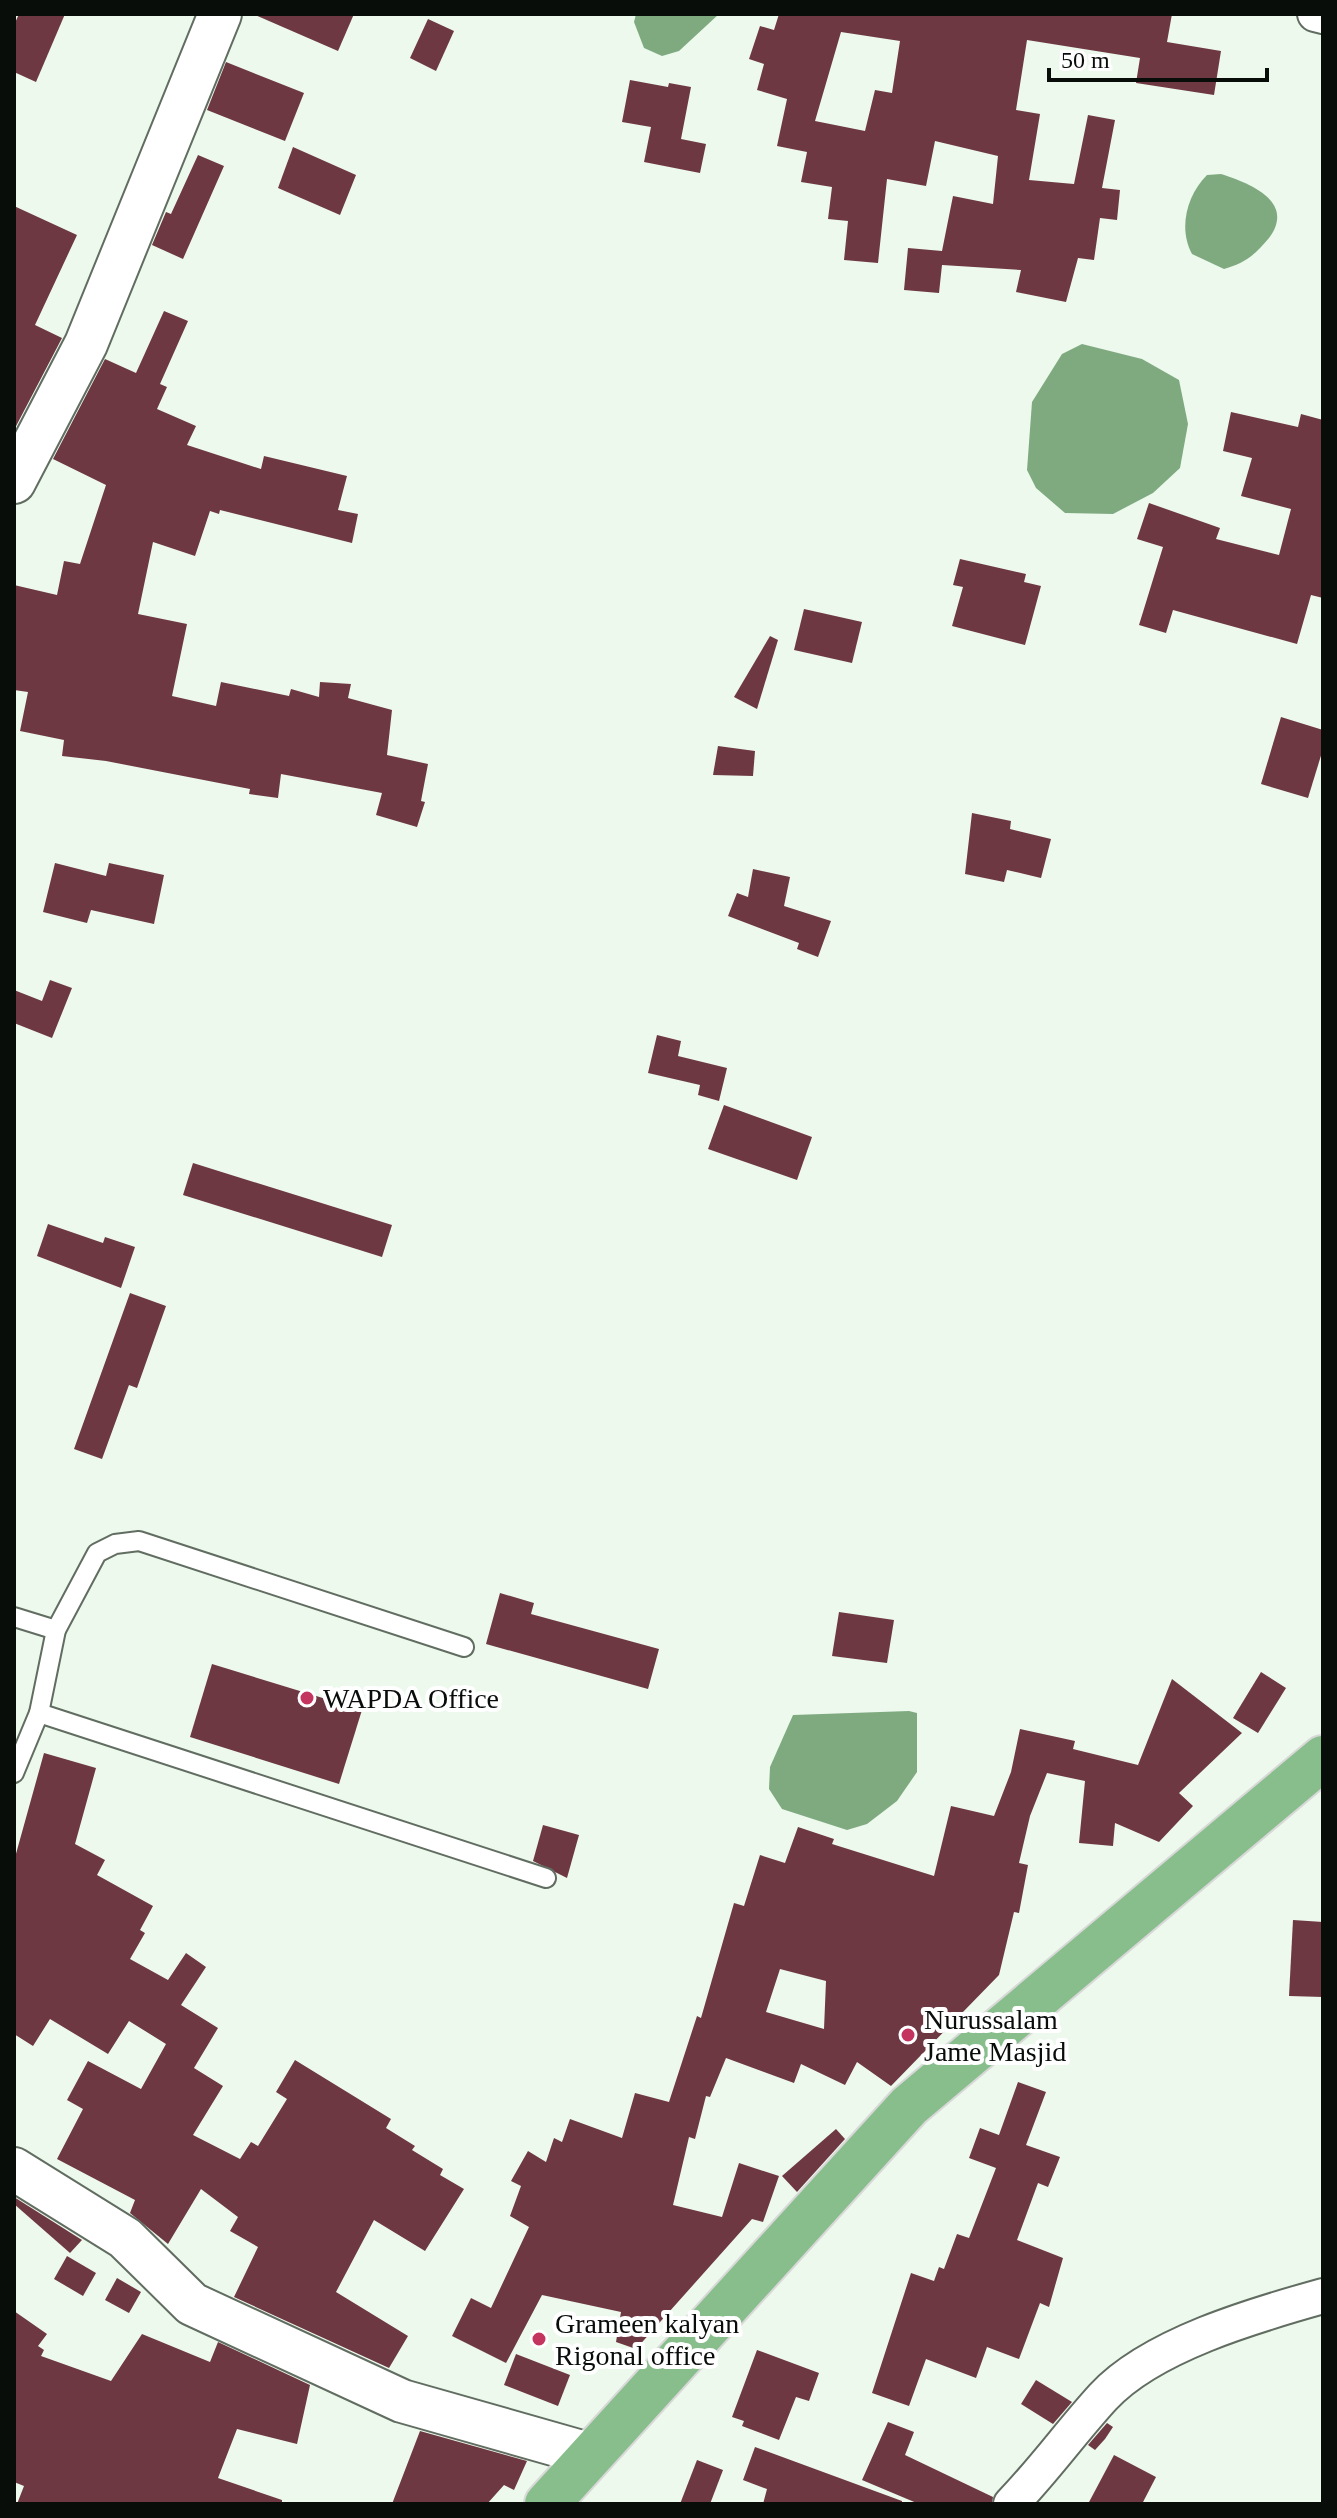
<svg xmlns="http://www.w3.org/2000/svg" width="1337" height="2518" viewBox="0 0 1337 2518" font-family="Georgia,serif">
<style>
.water{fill:#7faa80}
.building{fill:#6e3843;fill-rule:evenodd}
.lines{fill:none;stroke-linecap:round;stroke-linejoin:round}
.service-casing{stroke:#626d62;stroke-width:22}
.minor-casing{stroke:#626d62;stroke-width:38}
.tertiary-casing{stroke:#626d62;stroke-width:46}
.trunk-casing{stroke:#d8d8d8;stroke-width:48}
.service{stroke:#fff;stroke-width:18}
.minor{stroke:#fff;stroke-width:34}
.tertiary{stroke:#fff;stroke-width:42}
.trunk{stroke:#88be8b;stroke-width:44}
.poi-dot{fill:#c3345e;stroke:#fff;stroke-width:3}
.labels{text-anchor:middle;stroke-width:8;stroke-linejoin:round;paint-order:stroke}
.poi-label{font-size:28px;fill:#090d0a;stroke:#fff;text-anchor:start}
</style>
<rect width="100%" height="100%" fill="#edf9ed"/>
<g class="water">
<polygon points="636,14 719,14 679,51 662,56 644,48 634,22"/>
<path d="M1221,174C1250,183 1296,202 1269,238C1255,255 1245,263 1224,269L1192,254C1178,228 1187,195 1207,175Z"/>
<polygon points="1082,344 1142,359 1179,380 1188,424 1180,468 1153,493 1113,514 1065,513 1036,488 1027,470 1032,402 1062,354"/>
<polygon points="909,1711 917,1713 917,1772 897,1801 867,1824 847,1830 782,1809 769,1789 770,1767 793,1715"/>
</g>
<g class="building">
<polygon points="19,14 65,14 36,82 14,72 14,25"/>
<polygon points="253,14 354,14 338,51"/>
<path d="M779,14H1172L1167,42L1221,51L1214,95L1136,83L1140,58L1027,40L1016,110L1040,114L1029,180L1074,184L1088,115L1115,120L1102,188L1120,190L1117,220L1100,218L1094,260L1078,258L1066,302L1016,292L1021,270L942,265L939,293L904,290L908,248L942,251L953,196L993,204L998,156L935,141L926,186L887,179L878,263L844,260L848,221L828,219L832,187L801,182L807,152L777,146L787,99L757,90L764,64L749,59L760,26L774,30ZM841,32L900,41L892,93L875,90L865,131L815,121Z"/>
<polygon points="428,19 454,31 436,71 410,58"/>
<polygon points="226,62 304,93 285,141 207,110"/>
<polygon points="630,80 668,87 669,83 691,87 681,139 706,144 700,173 644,162 651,127 622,122"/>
<polygon points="293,147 356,175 340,215 278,188"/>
<polygon points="198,155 224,166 183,259 152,245 166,212 171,214"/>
<polygon points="14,206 77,235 35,325 62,338 14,430"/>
<polygon points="164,311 188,321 160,384 167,387 157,409 196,426 187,445 261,469 264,456 347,476 338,510 358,514 352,543 220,510 219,514 210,511 195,556 153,542 138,614 187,624 172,696 216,706 221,682 289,696 291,689 319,697 320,682 351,684 348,698 392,710 387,755 428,764 421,801 425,802 417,827 376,815 382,793 281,774 278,798 249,794 250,789 106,761 62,756 64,740 20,731 28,692 14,690 14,585 57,595 64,561 80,564 106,485 53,459 105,359 136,373"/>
<polygon points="1231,412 1298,427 1301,414 1323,420 1323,598 1311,595 1297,644 1173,610 1166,633 1139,625 1163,547 1137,539 1149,503 1220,528 1216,539 1279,555 1291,509 1241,496 1252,458 1223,451"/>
<polygon points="960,559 1026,574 1024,582 1041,586 1025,645 952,626 963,587 953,585"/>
<polygon points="804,609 862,622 852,663 794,650"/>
<polygon points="770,636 778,640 757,709 734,697"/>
<polygon points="1281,717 1323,730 1323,749 1308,798 1261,784"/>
<polygon points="718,746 755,751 753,776 713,775"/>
<polygon points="972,813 1011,821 1010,829 1051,839 1041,878 1007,870 1004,882 965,874"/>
<polygon points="55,863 106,876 109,863 164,875 154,924 91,910 87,923 43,912"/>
<polygon points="753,869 790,877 784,906 831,921 818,957 797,949 799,943 728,916 737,893 748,897"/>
<polygon points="50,980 72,988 52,1038 14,1023 14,990 42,1001"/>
<polygon points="657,1035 681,1041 678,1056 727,1068 719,1101 698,1095 700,1085 648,1073"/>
<polygon points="724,1105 812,1137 797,1180 708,1149"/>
<polygon points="193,1163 392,1225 382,1257 183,1195"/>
<polygon points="48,1224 103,1243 105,1237 135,1247 121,1288 37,1256"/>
<polygon points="130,1293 166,1306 137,1388 129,1385 102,1459 74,1449"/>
<polygon points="500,1593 534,1603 531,1614 659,1649 648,1689 486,1644"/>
<polygon points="839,1612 894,1620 887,1663 832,1656"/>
<polygon points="212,1664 362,1710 339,1784 190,1737"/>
<polygon points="1261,1672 1286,1688 1258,1733 1233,1718"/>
<path d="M1172,1679L1242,1733L1179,1793L1193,1806L1159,1842L1115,1823L1113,1846L1079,1843L1085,1781L1047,1773L1030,1816L1019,1863L1028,1865L1019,1913L1014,1912L999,1975L891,2086L857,2062L845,2085L801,2064L794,2083L726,2058L710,2097L706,2096L695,2139L689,2137L673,2205L722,2217L739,2163L779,2176L763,2222L752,2219L636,2349L616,2342L621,2312L542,2295L506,2363L452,2336L471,2298L491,2308L529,2227L510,2216L521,2186L511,2181L528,2151L546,2162L554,2138L562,2142L570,2119L622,2138L635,2093L669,2102L697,2016L701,2018L734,1903L744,1906L760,1855L785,1863L798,1827L834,1839L832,1844L934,1876L951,1806L994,1816L1011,1772L1020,1729L1075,1741L1073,1749L1138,1765ZM780,1969L826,1981L824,2029L766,2012Z"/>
<polygon points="44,1753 96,1768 75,1844 105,1860 97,1875 153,1906 140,1930 145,1933 130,1959 168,1980 186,1953 206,1967 181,2005 218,2028 194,2068 223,2086 193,2135 240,2159 251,2142 258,2146 287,2099 276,2092 295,2060 391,2119 386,2128 415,2146 412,2150 443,2169 440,2175 464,2189 425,2251 374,2220 336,2292 408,2336 389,2368 234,2297 258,2247 230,2231 238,2217 201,2189 168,2244 130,2213 135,2200 57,2159 83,2109 67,2100 88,2061 141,2089 166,2044 129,2021 108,2054 50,2019 33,2046 14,2034 14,1861"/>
<polygon points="543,1825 579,1835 567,1878 533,1861"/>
<polygon points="1293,1920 1323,1922 1323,1997 1289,1996"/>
<polygon points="1018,2082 1046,2092 1026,2145 1060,2157 1048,2187 1038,2183 1017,2240 1063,2258 1049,2307 1040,2303 1019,2359 987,2347 976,2378 926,2359 909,2406 872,2393 911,2273 934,2281 939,2267 944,2269 957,2234 969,2238 996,2168 969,2158 980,2128 999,2135"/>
<polygon points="836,2129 845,2139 797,2192 782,2176"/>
<polygon points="14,2197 82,2240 70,2253 14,2204"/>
<polygon points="67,2256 96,2273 83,2296 54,2279"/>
<polygon points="117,2278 141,2292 129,2313 105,2300"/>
<polygon points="14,2311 47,2334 38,2346 44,2350 41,2356 111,2381 142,2334 210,2362 218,2342 310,2385 297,2444 237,2429 218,2478 282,2500 282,2504 17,2504 24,2486 14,2482"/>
<polygon points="757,2350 819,2373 809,2401 796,2397 779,2440 742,2426 744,2421 732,2417"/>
<polygon points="516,2354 570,2375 558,2406 504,2385"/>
<polygon points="1036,2380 1072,2402 1053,2424 1021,2404"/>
<polygon points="888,2422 914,2432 905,2455 993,2497 992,2504 919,2504 862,2480"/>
<polygon points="1107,2423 1113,2427 1105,2439 1095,2450 1088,2445"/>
<polygon points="420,2431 527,2461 514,2490 504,2485 487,2504 392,2504"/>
<polygon points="755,2447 902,2501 902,2504 763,2504 767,2489 743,2480"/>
<polygon points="1114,2455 1156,2477 1142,2504 1088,2504"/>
<polygon points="697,2460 723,2470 710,2504 680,2504"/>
</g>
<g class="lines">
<g class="service-casing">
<g id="service">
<polyline points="14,1617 56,1630"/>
<polyline points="39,1713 546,1878"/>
<polyline points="14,1773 39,1713 56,1630 97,1553 115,1544 139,1541 464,1647"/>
</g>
</g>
<g class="minor-casing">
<g id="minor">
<polyline points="1315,14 1323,16"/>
<path d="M1011,2504C1044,2470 1071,2432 1103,2397C1151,2345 1255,2315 1323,2296"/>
</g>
</g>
<g class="tertiary-casing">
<g id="tertiary">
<polyline points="14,482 86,344 220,14"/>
<polyline points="14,2169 125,2238 192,2304 402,2401 592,2455"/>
</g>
</g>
<g class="trunk-casing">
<polyline id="trunk" points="547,2504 909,2106 1323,1758"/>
</g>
<use href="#service" class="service"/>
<use href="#minor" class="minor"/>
<use href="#tertiary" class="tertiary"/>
<use href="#trunk" class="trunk"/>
</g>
<g class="poi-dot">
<circle cx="307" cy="1698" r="8"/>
<circle cx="908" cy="2035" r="8"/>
<circle cx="539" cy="2339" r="8"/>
</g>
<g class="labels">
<g class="poi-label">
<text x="323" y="1708">WAPDA Office</text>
<text x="924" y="2029">Nurussalam<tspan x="924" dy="32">Jame Masjid</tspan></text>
<text x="555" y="2333">Grameen kalyan<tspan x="555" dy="32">Rigonal office</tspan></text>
</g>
</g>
<rect width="1337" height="2518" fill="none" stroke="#090d0a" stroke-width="32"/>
<path d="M1049 68v12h218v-12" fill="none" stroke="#090d0a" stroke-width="4"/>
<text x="1061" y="68" font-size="24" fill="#090d0a" stroke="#ffffff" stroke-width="6" paint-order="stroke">50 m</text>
</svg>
